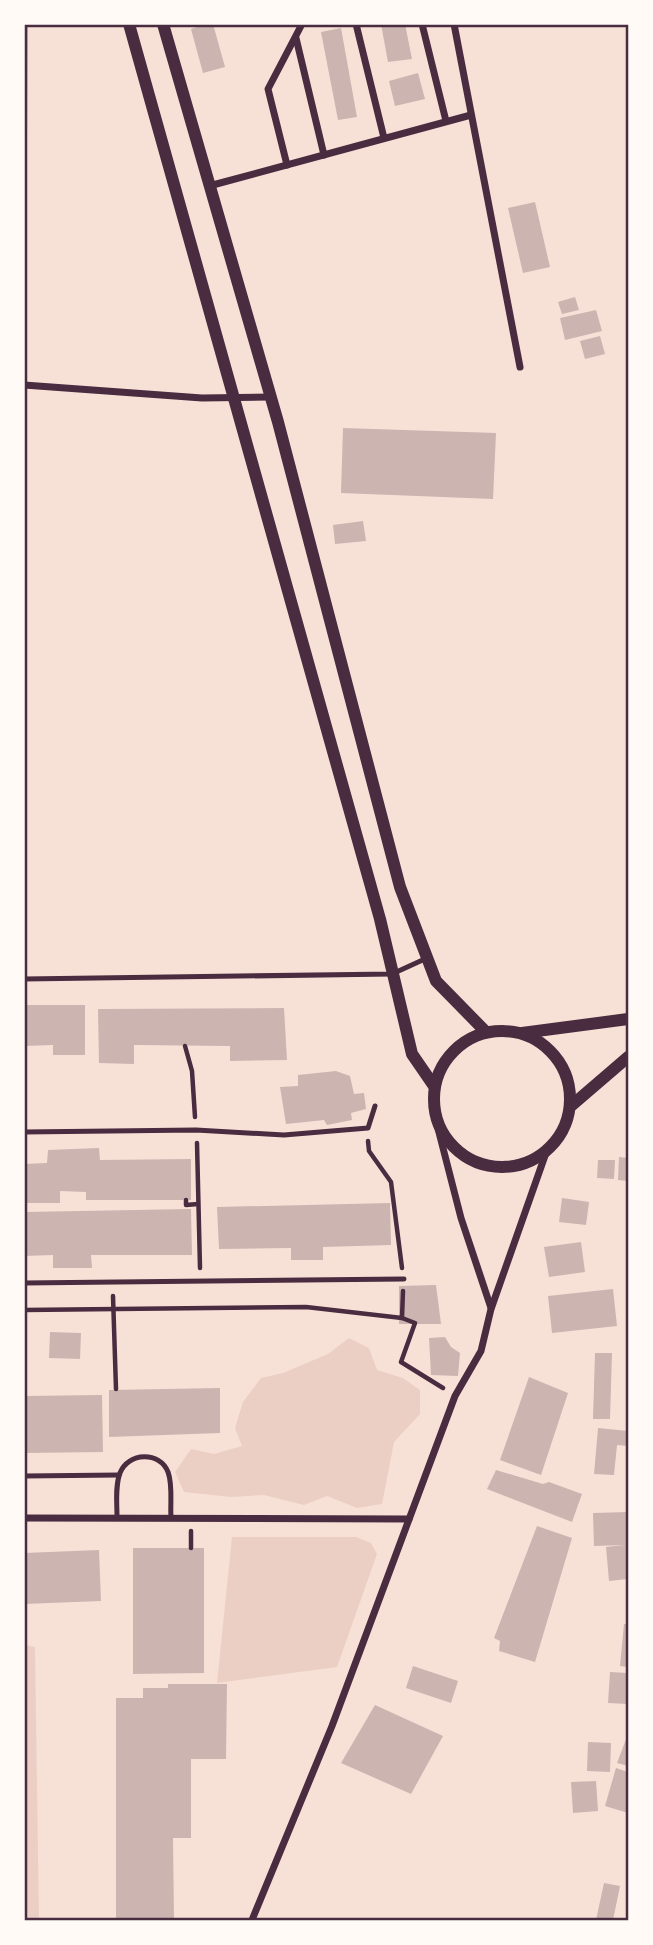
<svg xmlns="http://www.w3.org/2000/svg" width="653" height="1945" viewBox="0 0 653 1945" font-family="Barlow,sans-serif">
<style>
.green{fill:#ebcfc5}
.building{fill:#ccb4b1}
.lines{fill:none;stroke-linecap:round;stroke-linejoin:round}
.path{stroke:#4a2c40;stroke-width:4.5}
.service{stroke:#4a2c40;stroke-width:5}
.minor{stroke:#4a2c40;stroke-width:7}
.tertiary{stroke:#4a2c40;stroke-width:12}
.neatline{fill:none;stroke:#4a2c40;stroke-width:2.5}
</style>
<rect width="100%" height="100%" fill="#f7e1d7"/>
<g class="green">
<polygon points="349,1338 369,1348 377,1370 403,1378 420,1390 420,1414 394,1442 382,1504 357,1508 327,1496 304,1505 264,1495 231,1497 184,1492 175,1472 191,1449 214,1454 242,1446 235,1428 243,1402 261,1378 283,1373 328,1354"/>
<polygon points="232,1537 356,1537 371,1543 377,1554 337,1667 217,1683"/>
<polygon points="25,1645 35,1647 39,1920 25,1920"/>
</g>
<g class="building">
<polygon points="24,24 28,24 27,134 24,134"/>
<polygon points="206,24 213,24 225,67 203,73 191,29"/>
<polygon points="381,24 405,24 412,59 388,62"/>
<polygon points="341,28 357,117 338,120 321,32"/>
<polygon points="418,73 425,99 395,106 389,81"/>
<polygon points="535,202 550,267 523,273 508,208"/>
<polygon points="575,297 579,310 562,314 558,302"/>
<polygon points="596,310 602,331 565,340 560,318"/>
<polygon points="600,336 605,354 585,359 580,341"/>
<polygon points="343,428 496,433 493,499 341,493"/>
<polygon points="363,521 366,541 335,544 333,525"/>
<polygon points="24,1005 85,1005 85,1055 53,1055 53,1045 24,1046"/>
<polygon points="284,1008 287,1060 230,1061 230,1046 134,1045 134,1064 99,1063 98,1009"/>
<polygon points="336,1071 350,1076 354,1094 364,1093 366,1109 351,1113 352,1120 327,1125 324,1120 286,1124 280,1087 298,1086 298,1075"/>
<polygon points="99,1148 100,1160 191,1159 191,1200 86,1200 86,1192 60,1191 60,1203 24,1203 24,1164 47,1163 48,1150"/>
<polygon points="619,1157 628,1158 628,1181 618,1180"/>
<polygon points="598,1160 615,1160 614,1179 597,1178"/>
<polygon points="562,1198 589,1202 586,1225 559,1222"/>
<polygon points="390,1203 391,1245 323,1247 323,1260 291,1260 291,1248 219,1249 217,1207"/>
<polygon points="191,1209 192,1255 91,1255 92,1268 53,1268 53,1255 24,1256 24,1212"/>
<polygon points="581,1242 585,1272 549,1277 544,1247"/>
<polygon points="436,1285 441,1324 399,1324 399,1286"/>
<polygon points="613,1289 617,1326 552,1333 548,1296"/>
<polygon points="50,1332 81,1333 80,1359 49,1358"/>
<polygon points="445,1337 451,1347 460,1353 458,1376 431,1375 429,1338"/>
<polygon points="595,1353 612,1353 610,1419 593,1419"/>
<polygon points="529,1377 568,1393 541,1475 500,1460"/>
<polygon points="220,1388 220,1433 109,1437 109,1390"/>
<polygon points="102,1395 103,1452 24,1453 24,1396"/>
<polygon points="598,1428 628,1431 628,1446 617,1445 614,1475 594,1474"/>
<polygon points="496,1470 543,1484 549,1482 582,1494 572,1522 487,1489"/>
<polygon points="628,1512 628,1579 609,1581 606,1547 624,1545 594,1546 593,1513"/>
<polygon points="537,1526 572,1538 535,1662 499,1651 500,1641 494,1638"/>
<polygon points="133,1548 204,1548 204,1673 133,1674"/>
<polygon points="99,1550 101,1601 24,1604 24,1553"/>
<polygon points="624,1624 628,1624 628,1667 620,1666"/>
<polygon points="413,1666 458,1681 451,1703 406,1688"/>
<polygon points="610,1672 628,1673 628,1704 608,1703"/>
<polygon points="168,1684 227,1684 226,1759 191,1759 191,1838 173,1838 174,1920 116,1920 116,1698 143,1698 143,1688 168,1688"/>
<polygon points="375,1705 443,1736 411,1794 341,1763"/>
<polygon points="628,1734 628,1766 617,1763"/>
<polygon points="588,1742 611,1743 610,1772 587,1771"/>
<polygon points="616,1768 628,1772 628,1813 605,1806"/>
<polygon points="596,1781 598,1811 573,1813 571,1782"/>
<polygon points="604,1883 620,1886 613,1920 596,1920"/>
</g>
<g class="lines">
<g class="path">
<polyline points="185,1046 192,1071 195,1117"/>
<polyline points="368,1141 369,1151 391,1182 402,1268"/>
<polyline points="197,1143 200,1268"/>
<polyline points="186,1200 186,1205 198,1204"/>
<polyline points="113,1296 116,1389"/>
<polyline points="24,1310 306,1307 402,1318 415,1323 401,1362 443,1388"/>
<polyline points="402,1318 403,1291"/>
<polyline points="191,1548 191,1531"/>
</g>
<g class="service">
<polyline points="24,979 392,974 427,958"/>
<polyline points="24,1132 196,1130 284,1135 368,1128 375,1106"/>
<polyline points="24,1283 404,1279"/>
<polyline points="24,1476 119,1475"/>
<path d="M117,1517C117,1503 115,1486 120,1473C128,1452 160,1451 168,1472C173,1485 170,1503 171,1517"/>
</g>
<g class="minor">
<polyline points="356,24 384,138"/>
<polyline points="422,24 446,121"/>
<polyline points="454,24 520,367"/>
<polyline points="296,38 324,155"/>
<polyline points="287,165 268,89 302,24"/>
<polyline points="209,186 471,115"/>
<polyline points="24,385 202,398 271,397"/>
<polyline points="434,1113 461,1218 491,1308"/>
<polyline points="24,1518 409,1519"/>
<polyline points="252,1920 332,1726 455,1396 481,1351 491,1309 547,1150"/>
</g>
<g class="tertiary">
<polyline points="129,24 380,919 412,1054 434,1086"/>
<polyline points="163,24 278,422 400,887 436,981 486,1032"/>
<circle cx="502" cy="1099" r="68"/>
<polyline points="522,1033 628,1019"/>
<polyline points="571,1106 628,1057"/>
</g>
</g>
<rect width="653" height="1945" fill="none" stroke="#fffaf5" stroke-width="52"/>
<rect x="26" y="26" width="601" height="1893" class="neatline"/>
</svg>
